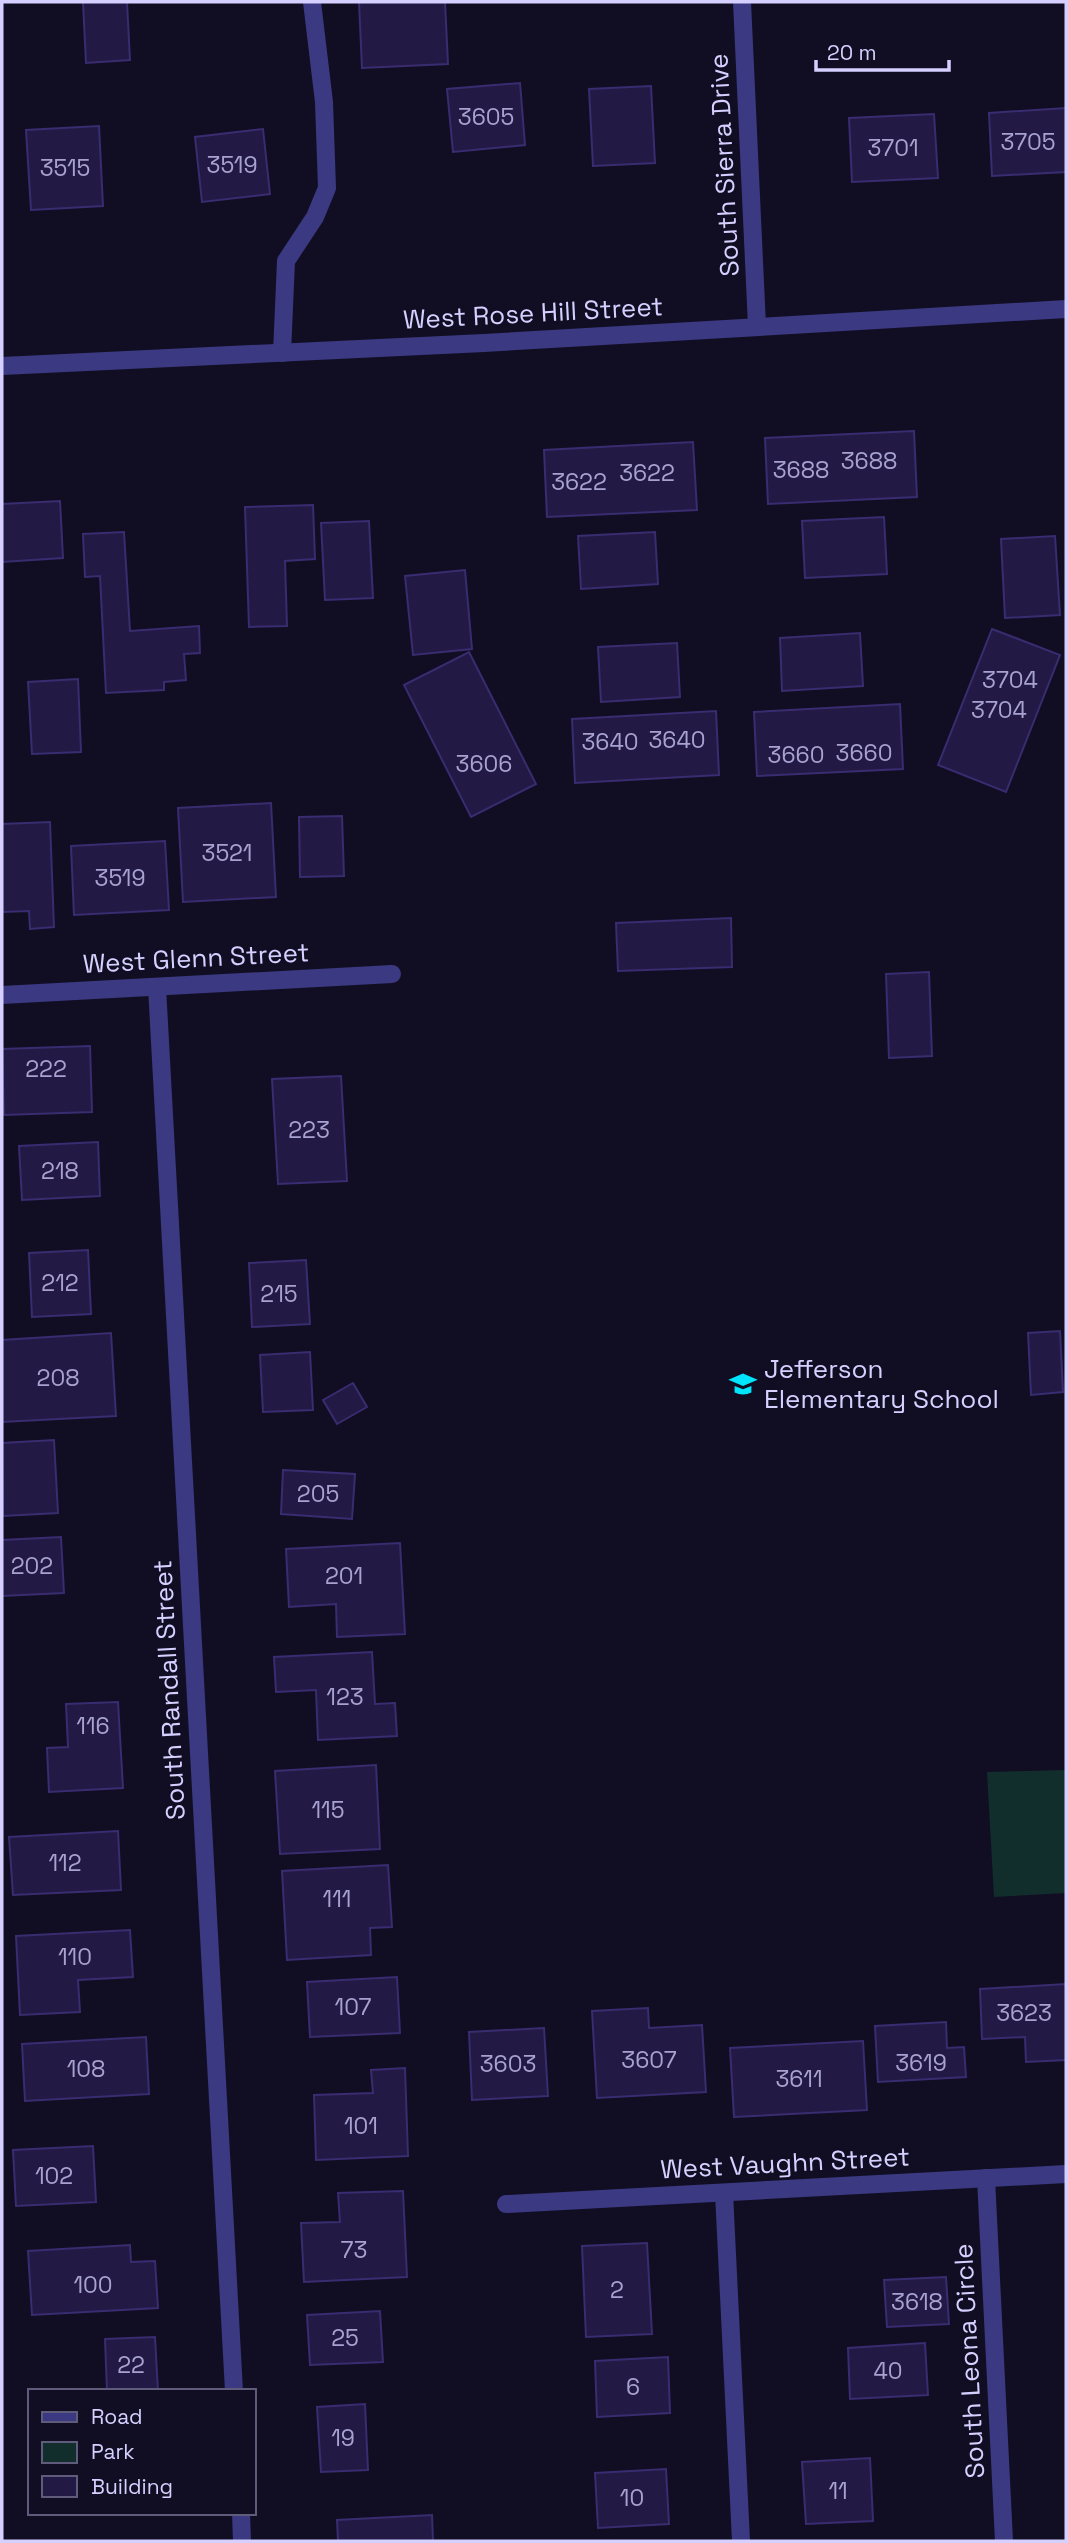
<svg xmlns="http://www.w3.org/2000/svg" width="1068" height="2543" viewBox="0 0 1068 2543" font-family="'Space Grotesk',sans-serif">
<style>
.green{fill:#112d2c}
.building{fill:#221a44;stroke:#392c70;stroke-width:2}
.lines{fill:none;stroke-linecap:round;stroke-linejoin:round}
.minor{stroke:#3b3982;stroke-width:18}
.labels{text-anchor:middle;stroke-width:5;stroke-linejoin:round;paint-order:stroke}
.number-label{font-size:23px;fill:#a8a2d0}
.street-label{font-size:26px;fill:#d5d0ff;stroke:#110e23}
.poi-label{font-size:26px;fill:#d5d0ff;stroke:#110e23;text-anchor:start}
</style>
<rect width="100%" height="100%" fill="#110e23"/>
<polygon class="green" points="1066,1770 1066,1893 994,1897 987,1772"/>
<g class="building">
<polygon points="83,2 127,2 130,60 86,63"/>
<polygon points="359,2 445,2 448,64 362,68"/>
<polygon points="520,83 525,145 453,152 447,89"/>
<polygon points="651,86 655,163 593,166 589,89"/>
<polygon points="1066,108 1066,172 992,176 989,113"/>
<polygon points="934,114 938,178 852,182 849,118"/>
<polygon points="99,126 103,206 31,210 26,130"/>
<polygon points="263,129 270,194 202,202 195,137"/>
<polygon points="914,431 917,497 768,504 765,438"/>
<polygon points="693,442 697,510 547,517 544,450"/>
<polygon points="60,501 63,558 2,562 2,504"/>
<polygon points="313,505 315,559 285,561 287,626 249,627 245,507"/>
<polygon points="884,517 887,574 805,578 802,521"/>
<polygon points="369,521 373,598 325,600 321,523"/>
<polygon points="124,532 130,631 199,626 200,653 184,654 186,680 164,682 164,690 106,693 100,576 85,577 83,534"/>
<polygon points="655,532 658,584 581,589 578,536"/>
<polygon points="1055,536 1060,615 1005,618 1001,539"/>
<polygon points="465,570 472,649 413,655 405,576"/>
<polygon points="992,629 1060,655 1006,792 938,765"/>
<polygon points="860,633 863,686 782,691 780,638"/>
<polygon points="677,643 680,697 601,702 598,647"/>
<polygon points="469,652 536,784 471,817 404,685"/>
<polygon points="78,679 81,752 32,754 28,682"/>
<polygon points="900,704 903,769 757,776 754,712"/>
<polygon points="716,711 719,775 575,783 572,719"/>
<polygon points="271,803 276,897 183,902 178,808"/>
<polygon points="342,816 344,876 300,877 299,817"/>
<polygon points="50,822 54,927 30,929 29,911 2,912 2,824"/>
<polygon points="165,841 169,910 74,915 71,846"/>
<polygon points="731,918 732,967 618,971 616,923"/>
<polygon points="929,972 932,1056 889,1058 886,974"/>
<polygon points="90,1046 92,1112 4,1115 2,1049"/>
<polygon points="341,1076 347,1181 278,1184 272,1079"/>
<polygon points="98,1142 100,1196 22,1200 19,1146"/>
<polygon points="88,1250 91,1314 32,1317 29,1253"/>
<polygon points="306,1260 310,1324 252,1327 249,1263"/>
<polygon points="1060,1331 1063,1392 1031,1395 1028,1333"/>
<polygon points="111,1333 116,1416 2,1422 2,1340"/>
<polygon points="310,1352 313,1410 263,1412 260,1355"/>
<polygon points="353,1383 367,1407 337,1424 323,1400"/>
<polygon points="54,1440 58,1513 3,1516 2,1443"/>
<polygon points="283,1470 355,1474 352,1519 281,1514"/>
<polygon points="61,1537 64,1593 2,1596 2,1540"/>
<polygon points="400,1543 405,1634 337,1637 336,1604 289,1607 286,1549"/>
<polygon points="372,1652 375,1704 395,1703 397,1736 318,1740 316,1690 276,1692 274,1657"/>
<polygon points="118,1702 123,1788 49,1792 47,1748 68,1747 66,1704"/>
<polygon points="376,1765 380,1849 280,1854 275,1771"/>
<polygon points="118,1831 121,1890 13,1895 9,1837"/>
<polygon points="388,1865 392,1927 370,1928 371,1955 287,1960 282,1871"/>
<polygon points="130,1930 133,1977 78,1980 80,2012 20,2015 16,1936"/>
<polygon points="397,1977 400,2033 310,2037 307,1982"/>
<polygon points="1066,1984 1066,2060 1026,2062 1025,2037 982,2039 980,1989"/>
<polygon points="648,2008 649,2028 702,2025 706,2092 597,2098 592,2011"/>
<polygon points="946,2022 947,2048 964,2047 966,2077 878,2082 875,2026"/>
<polygon points="544,2028 548,2096 472,2100 469,2032"/>
<polygon points="146,2037 149,2094 25,2101 22,2044"/>
<polygon points="863,2041 867,2110 734,2117 730,2048"/>
<polygon points="405,2068 408,2156 316,2160 314,2095 373,2093 371,2070"/>
<polygon points="93,2146 96,2202 16,2206 13,2150"/>
<polygon points="403,2191 407,2277 304,2282 301,2223 340,2222 338,2193"/>
<polygon points="647,2243 652,2334 586,2337 582,2246"/>
<polygon points="130,2245 131,2262 155,2261 158,2308 32,2315 28,2251"/>
<polygon points="946,2277 949,2324 887,2327 884,2280"/>
<polygon points="380,2311 383,2362 310,2365 307,2315"/>
<polygon points="155,2337 158,2391 107,2391 105,2339"/>
<polygon points="925,2343 928,2395 850,2399 848,2348"/>
<polygon points="668,2357 670,2413 597,2417 595,2361"/>
<polygon points="365,2404 368,2470 321,2472 317,2407"/>
<polygon points="870,2458 873,2521 806,2524 802,2462"/>
<polygon points="666,2469 669,2524 598,2528 595,2473"/>
<polygon points="432,2515 433,2541 338,2541 337,2520"/>
</g>
<g class="lines">
<g class="minor">
<polyline points="742,2 757,326"/>
<polyline points="282,353 286,261 315,217 327,188 324,102 312,2"/>
<polyline points="2,366 484,343 1066,309"/>
<polyline points="157,987 234,2391"/>
<polyline points="2,995 392,974"/>
<polyline points="986,2178 1004,2541"/>
<polyline points="724,2193 741,2541"/>
<polyline points="506,2204 1066,2174"/>
<polyline points="241,2513 242,2541"/>
</g>
</g>
<defs>
<g id="school-bare" transform="scale(2.1)"><path d="M0-5L7-2L0 1L-7-2ZM-4 1L0 2.5L4 1V4Q0 6-4 4Z" fill="#00e5fb" stroke="#110e23" stroke-width="2.5" paint-order="stroke"/></g>
</defs>
<g fill-rule="evenodd">
<use href="#school-bare" x="743" y="1384"/>
</g>
<g class="labels">
<g class="number-label">
<text x="486" y="125">3605</text>
<text x="1028" y="150">3705</text>
<text x="893" y="156">3701</text>
<text x="232" y="173">3519</text>
<text x="65" y="176">3515</text>
<text x="869" y="469">3688</text>
<text x="801" y="478">3688</text>
<text x="647" y="481">3622</text>
<text x="579" y="490">3622</text>
<text x="1010" y="688">3704</text>
<text x="999" y="718">3704</text>
<text x="677" y="748">3640</text>
<text x="610" y="750">3640</text>
<text x="864" y="761">3660</text>
<text x="796" y="763">3660</text>
<text x="484" y="772">3606</text>
<text x="227" y="861">3521</text>
<text x="120" y="886">3519</text>
<text x="46" y="1077">222</text>
<text x="309" y="1138">223</text>
<text x="60" y="1179">218</text>
<text x="60" y="1291">212</text>
<text x="279" y="1302">215</text>
<text x="58" y="1386">208</text>
<text x="318" y="1502">205</text>
<text x="32" y="1574">202</text>
<text x="344" y="1584">201</text>
<text x="345" y="1705">123</text>
<text x="93" y="1734">116</text>
<text x="328" y="1818">115</text>
<text x="65" y="1871">112</text>
<text x="337" y="1907">111</text>
<text x="75" y="1965">110</text>
<text x="353" y="2015">107</text>
<text x="1024" y="2021">3623</text>
<text x="649" y="2068">3607</text>
<text x="921" y="2071">3619</text>
<text x="508" y="2072">3603</text>
<text x="86" y="2077">108</text>
<text x="799" y="2087">3611</text>
<text x="361" y="2134">101</text>
<text x="54" y="2184">102</text>
<text x="354" y="2258">73</text>
<text x="93" y="2293">100</text>
<text x="617" y="2298">2</text>
<text x="917" y="2310">3618</text>
<text x="345" y="2346">25</text>
<text x="131" y="2373">22</text>
<text x="888" y="2379">40</text>
<text x="633" y="2395">6</text>
<text x="343" y="2446">19</text>
<text x="838" y="2499">11</text>
<text x="632" y="2506">10</text>
</g>
<g class="street-label">
<text transform="translate(724 165) rotate(-93)" y="9">South Sierra Drive</text>
<text transform="translate(533 313) rotate(-3)" y="9">West Rose Hill Street</text>
<text transform="translate(196 958) rotate(-3)" y="9">West Glenn Street</text>
<text transform="translate(169 1690) rotate(-93)" y="9">South Randall Street</text>
<text transform="translate(785 2163) rotate(-3)" y="9">West Vaughn Street</text>
<text transform="translate(969 2361) rotate(-93)" y="9">South Leona Circle</text>
</g>
<g class="poi-label">
<text x="764" y="1378">Jefferson<tspan x="764" dy="30">Elementary School</tspan></text>
</g>
</g>
<rect width="1068" height="2543" fill="none" stroke="#d5d0ff" stroke-width="7"/>
<rect x="28" y="2389" width="228" height="126" fill="#110e23" stroke="#5f5c7b" stroke-width="2"/>
<rect x="42" y="2412" width="35" height="10" fill="#3b3982" stroke="#5f5c7b" stroke-width="2"/>
<text x="91" y="2424" font-size="21" fill="#d5d0ff">Road</text>
<rect x="42" y="2442" width="35" height="21" fill="#112d2c" stroke="#5f5c7b" stroke-width="2"/>
<text x="91" y="2459" font-size="21" fill="#d5d0ff">Park</text>
<rect x="42" y="2476" width="35" height="21" fill="#221a44" stroke="#5f5c7b" stroke-width="2"/>
<text x="91" y="2494" font-size="21" fill="#d5d0ff">Building</text>
<path d="M816 60v10h133v-10" fill="none" stroke="#d5d0ff" stroke-width="3.5"/>
<text x="827" y="60" font-size="21" fill="#d5d0ff" stroke="#110e23" stroke-width="5" paint-order="stroke">20 m</text>
</svg>
